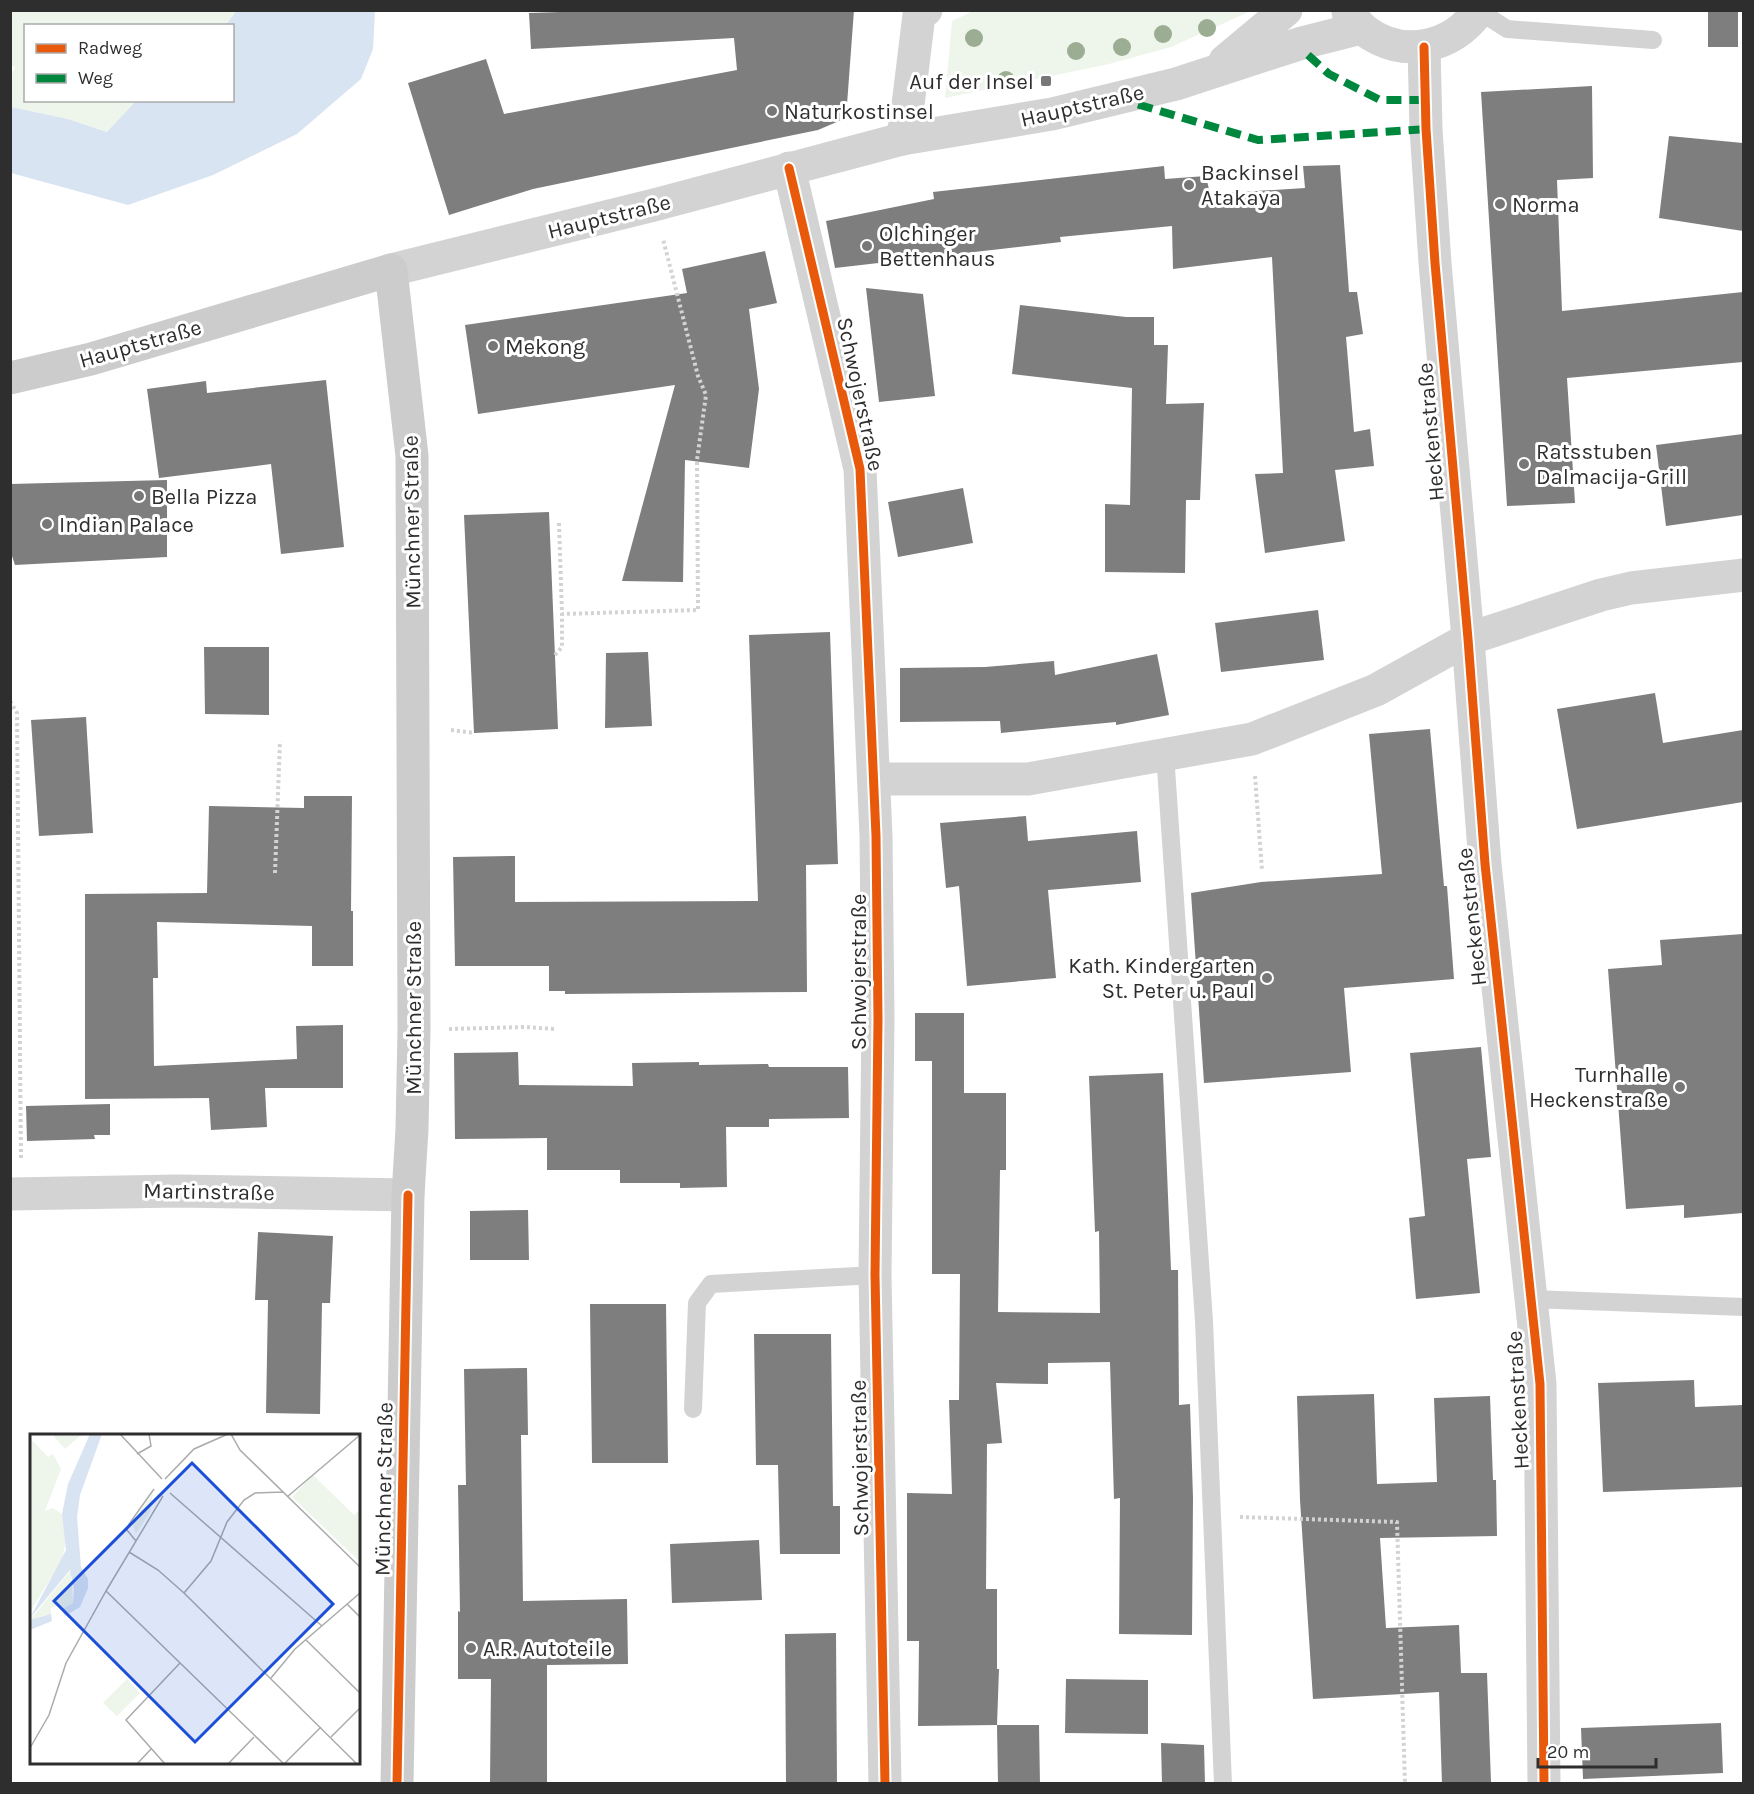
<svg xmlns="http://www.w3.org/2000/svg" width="1754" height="1794" viewBox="0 0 1754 1794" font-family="Karla,sans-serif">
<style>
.green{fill:#eef5eb}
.water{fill:#d8e4f2}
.building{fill:#7e7e7e}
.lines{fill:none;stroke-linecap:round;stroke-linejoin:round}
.path{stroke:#d3d3d3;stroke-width:4;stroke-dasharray:3 3;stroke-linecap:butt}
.service{stroke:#d3d3d3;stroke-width:18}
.minor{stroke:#d3d3d3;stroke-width:33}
.tertiary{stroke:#d3d3d3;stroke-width:33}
.secondary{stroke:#ccc;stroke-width:33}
.quiet{stroke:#00873e;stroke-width:8;stroke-dasharray:15 8;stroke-linecap:butt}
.cycleway-casing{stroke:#fff;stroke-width:13}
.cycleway{stroke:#e8590c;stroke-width:9}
.tree{fill:#9bad93}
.poi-dot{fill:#777;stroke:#fff;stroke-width:2}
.labels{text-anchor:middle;stroke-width:6;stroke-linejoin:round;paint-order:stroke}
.poi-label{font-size:22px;fill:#2e2e2e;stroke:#fff;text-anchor:start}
.street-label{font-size:22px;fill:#2e2e2e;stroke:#fff}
.inset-road{fill:none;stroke:#ababab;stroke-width:1.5}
.view{fill:#1d4ed8;fill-opacity:0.15;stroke:#1d4ed8;stroke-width:3}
.inset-edge{fill:none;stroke:#2e2e2e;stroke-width:3}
</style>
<rect width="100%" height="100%" fill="#fff"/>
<g class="green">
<polygon points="11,11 237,11 226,25 26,26 26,100 136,101 108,132 68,119 11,107 10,79 15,67 11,65"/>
<polygon points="973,11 973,10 1251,11 1171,47 1109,64 945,98 952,21"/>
</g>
<polygon class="water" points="237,10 375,11 373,49 361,79 297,134 213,175 128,205 11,173 11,107 68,119 107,132 136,101 232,100 232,26 226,25"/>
<g class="building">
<polygon points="623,10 854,10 846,118 818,130 533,189 449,215 408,83 486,59 504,114 737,70 734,38 531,49 529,13"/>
<rect x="1708" y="10" width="30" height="37"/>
<polygon points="1592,86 1593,178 1557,180 1562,311 1743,292 1743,362 1567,378 1575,503 1507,506 1481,92"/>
<polygon points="1669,136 1743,143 1743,231 1659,218"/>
<polygon points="1340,165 1349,292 1357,292 1363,334 1346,337 1354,432 1370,429 1374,466 1335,470 1345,541 1265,553 1255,474 1283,473 1272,257 1173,269 1172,226 1060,237 1061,242 835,268 826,221 934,199 933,192 1164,166 1165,179 1206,176 1210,194 1305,188 1303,166"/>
<polygon points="765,251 777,303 749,309 759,389 749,468 685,460 683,582 622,581 675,385 478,414 465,325 687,293 682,269"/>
<polygon points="866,288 923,294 935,396 879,402"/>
<polygon points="1020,305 1126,317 1154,317 1154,345 1168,345 1166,404 1204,403 1200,500 1186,500 1185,573 1105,572 1105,504 1130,505 1132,388 1012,374"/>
<polygon points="326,380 344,547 281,554 271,464 159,478 147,389 206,381 207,393"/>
<polygon points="1743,434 1743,515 1666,526 1656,445"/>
<polygon points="167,480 167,557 15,565 10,550 10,484"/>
<polygon points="963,488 973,543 898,557 888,502"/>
<polygon points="549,512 558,729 474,733 464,515"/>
<polygon points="1318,610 1324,660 1221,672 1215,623"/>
<polygon points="830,632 838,864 806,865 807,992 565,994 565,991 549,991 549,966 455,966 453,857 515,856 515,902 758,901 749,635"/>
<polygon points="204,647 269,647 269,715 205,714"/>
<polygon points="648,652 652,726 605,728 606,653"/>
<polygon points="1157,654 1169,715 1116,725 1116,722 1001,733 1000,721 900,722 900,668 985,667 1054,661 1055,675"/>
<polygon points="1655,693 1663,743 1743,730 1743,802 1577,829 1557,709"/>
<polygon points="86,717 93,833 39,836 31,720"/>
<polygon points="1430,729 1444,886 1447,886 1454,979 1344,988 1351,1072 1204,1083 1191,893 1261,882 1382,874 1369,734"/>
<polygon points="304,796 352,796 351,911 353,911 353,966 312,966 312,926 157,922 158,978 153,978 154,1066 297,1059 296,1026 343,1025 343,1088 265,1088 267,1127 211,1130 209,1098 85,1099 85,894 207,893 209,806 304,808"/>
<polygon points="1026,816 1028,841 1137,831 1141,882 1048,890 1056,978 967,986 959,886 946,888 940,823"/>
<polygon points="1743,934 1743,1213 1684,1218 1684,1205 1626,1209 1608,969 1662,965 1660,940"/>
<polygon points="915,1013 964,1013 964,1093 1006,1093 1006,1170 1000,1170 998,1312 1100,1313 1099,1231 1095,1232 1089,1076 1163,1073 1171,1270 1178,1270 1179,1405 1190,1404 1193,1498 1192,1635 1119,1634 1120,1498 1114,1499 1110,1362 1048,1363 1048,1384 996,1383 1002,1443 987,1444 986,1589 997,1589 997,1669 999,1669 997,1725 918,1726 919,1641 907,1641 907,1493 952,1494 949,1400 959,1400 960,1274 932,1274 932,1061 915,1061"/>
<polygon points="1481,1047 1491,1157 1467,1159 1480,1293 1416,1299 1409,1218 1425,1216 1410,1053"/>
<polygon points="518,1052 519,1085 633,1086 632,1063 699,1062 699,1065 768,1064 769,1067 848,1067 849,1118 769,1119 769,1127 726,1127 727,1187 680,1188 680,1183 620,1183 620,1170 547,1170 547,1138 455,1139 454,1053"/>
<polygon points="110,1104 110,1135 94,1135 95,1139 27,1141 26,1106"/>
<polygon points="528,1210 529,1260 470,1260 470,1211"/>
<polygon points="258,1232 333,1236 330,1303 322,1303 320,1414 266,1413 268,1300 255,1300"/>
<polygon points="590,1304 666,1304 668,1463 592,1463"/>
<polygon points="754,1334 831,1334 833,1506 840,1506 840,1554 780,1554 778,1465 756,1465"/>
<polygon points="527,1368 528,1435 521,1435 523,1601 627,1599 628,1664 547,1665 547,1784 490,1784 491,1679 458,1679 458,1611 460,1612 458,1485 466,1485 464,1369"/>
<polygon points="1694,1380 1695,1407 1743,1405 1743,1487 1603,1492 1598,1383"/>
<polygon points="1374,1394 1377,1484 1437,1482 1434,1398 1490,1396 1493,1480 1496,1480 1497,1536 1380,1538 1386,1628 1459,1625 1461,1673 1487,1673 1491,1782 1442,1784 1439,1692 1313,1699 1300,1500 1297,1396"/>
<polygon points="759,1540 762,1600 672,1603 670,1544"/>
<polygon points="836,1633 837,1784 786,1784 785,1634"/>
<polygon points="1066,1679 1148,1680 1148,1734 1065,1733"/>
<polygon points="1721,1723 1723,1773 1583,1779 1581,1728"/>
<polygon points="997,1725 1039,1725 1040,1784 998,1784"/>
<polygon points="1161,1743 1204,1745 1205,1784 1162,1784"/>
</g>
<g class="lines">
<g class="path">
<polyline points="559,523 562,614 698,610 697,460 706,395 698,376 663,239"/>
<polyline points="555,655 562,647 562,614"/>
<polyline points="10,701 17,713 21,1158"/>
<polyline points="451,730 474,733"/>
<polyline points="1255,776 1262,870"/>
<polyline points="275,873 280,741"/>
<polyline points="449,1029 525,1027 554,1029"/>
<polyline points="1240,1517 1397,1522 1405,1784"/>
</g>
<g class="service">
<polyline points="1479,11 1507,29 1653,40"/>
<polyline points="1165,754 1204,1321 1223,1784"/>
<polyline points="1531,1299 1744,1307"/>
<polyline points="693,1409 697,1303 711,1284 875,1275"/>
</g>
<g class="minor">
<polyline points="1424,47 1426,129 1435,263 1468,639 1485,864 1540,1384 1544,1784"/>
<polyline points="902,139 907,113 919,15 926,10"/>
<polyline points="789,168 860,469 876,836 878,1019 875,1275 885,1784"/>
<polyline points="875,779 1028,779 1252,739 1376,690 1468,639 1601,595 1631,588 1744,575"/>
<polyline points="10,1194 177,1191 408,1195"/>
</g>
<g class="tertiary">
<path d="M1348,12C1353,18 1358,25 1364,30C1402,59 1452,49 1479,10"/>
<polyline points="1225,61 1286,10"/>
<polyline points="391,270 654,205 902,139 1052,114 1176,84 1302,43 1361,28"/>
</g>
<polyline class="secondary" points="10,378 91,359 391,270 412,456 414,1030 412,1129 408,1195 397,1784"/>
<g class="quiet">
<polyline points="1308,55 1329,74 1380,100 1426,100"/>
<polyline points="1116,98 1258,140 1426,129"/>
</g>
<g class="cycleway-casing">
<g id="cycleway">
<polyline points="1424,47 1426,129 1435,263 1468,639 1485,864 1540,1384 1544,1784"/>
<polyline points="789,168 860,469 876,836 878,1019 875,1275 885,1784"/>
<polyline points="397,1784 408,1195"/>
</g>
</g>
<use href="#cycleway" class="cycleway"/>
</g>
<g class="tree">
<circle cx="1207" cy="28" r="9"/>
<circle cx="1163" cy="34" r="9"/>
<circle cx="974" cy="38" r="9"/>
<circle cx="1122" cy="47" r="9"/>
<circle cx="1076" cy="51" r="9"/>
<circle cx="1006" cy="80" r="9"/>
</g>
<g class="poi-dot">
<rect x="1040" y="75" width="12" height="12" rx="3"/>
<circle cx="772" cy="111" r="6"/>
<circle cx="1189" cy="185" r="6"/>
<circle cx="1500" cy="204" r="6"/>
<circle cx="867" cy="246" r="6"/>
<circle cx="493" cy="346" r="6"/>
<circle cx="1524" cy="464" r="6"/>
<circle cx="139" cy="496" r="6"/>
<circle cx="47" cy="524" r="6"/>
<circle cx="1267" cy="978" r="6"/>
<circle cx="1680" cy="1087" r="6"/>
<circle cx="471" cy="1648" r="6"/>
</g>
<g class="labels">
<g class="poi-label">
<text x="1034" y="89" text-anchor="end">Auf der Insel</text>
<text x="784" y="119">Naturkostinsel</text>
<text x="1201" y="180">Backinsel<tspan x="1201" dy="25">Atakaya</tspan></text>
<text x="1512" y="212">Norma</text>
<text x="879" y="241">Olchinger<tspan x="879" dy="25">Bettenhaus</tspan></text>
<text x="505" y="354">Mekong</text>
<text x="1536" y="459">Ratsstuben<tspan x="1536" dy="25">Dalmacija-Grill</tspan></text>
<text x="151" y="504">Bella Pizza</text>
<text x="59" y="532">Indian Palace</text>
<text x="1255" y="973" text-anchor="end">Kath. Kindergarten<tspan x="1255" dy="25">St. Peter u. Paul</tspan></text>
<text x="1668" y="1082" text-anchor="end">Turnhalle<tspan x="1668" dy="25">Heckenstraße</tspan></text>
<text x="483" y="1656">A.R. Autoteile</text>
</g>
<g class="street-label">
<text transform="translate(1082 105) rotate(-13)" y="8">Hauptstraße</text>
<text transform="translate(609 216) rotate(-14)" y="8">Hauptstraße</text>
<text transform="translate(140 343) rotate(-16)" y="8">Hauptstraße</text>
<text transform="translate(861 394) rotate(78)" y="8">Schwojerstraße</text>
<text transform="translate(1430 432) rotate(-95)" y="8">Heckenstraße</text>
<text transform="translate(411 522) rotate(-91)" y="8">Münchner Straße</text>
<text transform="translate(1471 917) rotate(-96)" y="8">Heckenstraße</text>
<text transform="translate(858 972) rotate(-90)" y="8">Schwojerstraße</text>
<text transform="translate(413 1008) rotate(-90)" y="8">Münchner Straße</text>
<text transform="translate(209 1191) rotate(1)" y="8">Martinstraße</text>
<text transform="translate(1517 1400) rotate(-93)" y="8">Heckenstraße</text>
<text transform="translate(859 1458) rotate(-91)" y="8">Schwojerstraße</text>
<text transform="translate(383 1489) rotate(-89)" y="8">Münchner Straße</text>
</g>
</g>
<g transform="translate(30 1434)">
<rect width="330" height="330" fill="#fff"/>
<path d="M22,0H52L35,15ZM0,4L18,23L23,20L31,35L15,77L23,74L32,80L36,106L32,126L0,178ZM283,41L324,81L330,76V128L262,63ZM123,59L120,78L106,100L102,89ZM41,136L43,169L32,175L30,171L21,174V180L0,186ZM97,245L110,259L87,282L73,269Z" fill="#eef5eb"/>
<path d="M60,0H72L50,61L47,83L51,133L58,145V154L50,173L35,182L32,175L43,169L44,156L40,136L0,184L36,116L32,80L38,50ZM21,180L22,187L0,196V186Z" fill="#d8e4f2"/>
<path class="inset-road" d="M90,0L132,45M201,0L210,16L330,133M107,20L121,12L119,0M135,45L164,15L198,0M140,59L292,192M257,63L330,1M106,107L97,96L99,90L124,55M99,118L128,136L154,159L327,330M76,157L133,62M154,159L181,127L197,88L214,66L225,59L253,58M317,170L330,183M276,206L330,259M241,244L265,215L330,159M301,303L330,274M0,314L19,281L36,229L76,157L254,330M107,330L121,315M135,330L96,286L150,229M198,330L224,303M254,330L291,293"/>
<path class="view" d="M162,29L303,170L165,308L24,167Z"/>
<rect width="330" height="330" class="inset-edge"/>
</g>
<rect width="1754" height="1794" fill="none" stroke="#2e2e2e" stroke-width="24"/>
<rect x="24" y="24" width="210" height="78" fill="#ffffff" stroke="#ababab" stroke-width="1.5"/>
<rect x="36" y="44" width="30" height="9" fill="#e8590c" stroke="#ababab" stroke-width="1.5"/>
<text x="78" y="54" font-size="18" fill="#2e2e2e">Radweg</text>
<rect x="36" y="74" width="30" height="9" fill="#00873e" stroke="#ababab" stroke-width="1.5"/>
<text x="78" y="84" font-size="18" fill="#2e2e2e">Weg</text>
<path d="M1538 1758v9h118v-9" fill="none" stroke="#2e2e2e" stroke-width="3"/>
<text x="1547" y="1758" font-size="18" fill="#2e2e2e" stroke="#ffffff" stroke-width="4.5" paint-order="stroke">20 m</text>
</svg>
